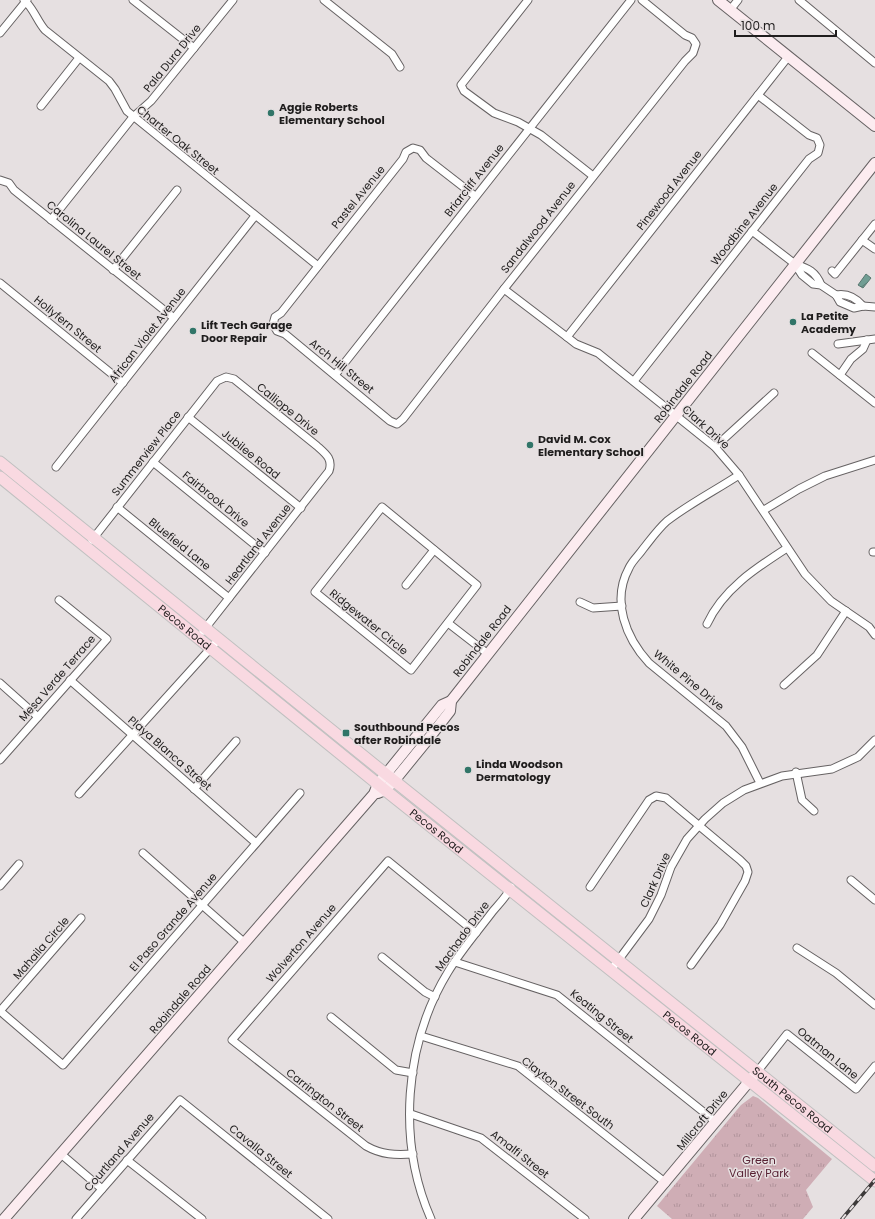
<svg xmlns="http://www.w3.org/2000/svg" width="875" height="1219" viewBox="0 0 875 1219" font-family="Poppins,sans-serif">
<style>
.grass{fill:url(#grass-tufts)}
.water{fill:url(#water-waves);stroke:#587770}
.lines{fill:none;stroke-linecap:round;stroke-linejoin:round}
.street-casing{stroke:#666263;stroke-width:9}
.secondary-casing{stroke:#666263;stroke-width:12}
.primary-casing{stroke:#c0c0c0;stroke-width:13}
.street{stroke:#fff;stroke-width:7}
.secondary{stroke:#fcecf0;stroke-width:10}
.primary{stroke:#f9d9e1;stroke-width:11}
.rail-casing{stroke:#3d3a3a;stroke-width:3.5}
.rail{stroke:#e6e0e1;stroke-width:2;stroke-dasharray:6;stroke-linecap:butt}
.poi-dot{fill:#317568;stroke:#e6e0e1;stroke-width:1.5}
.labels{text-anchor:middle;stroke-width:3;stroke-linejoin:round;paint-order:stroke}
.street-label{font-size:11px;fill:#1f1d1d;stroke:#e6e0e1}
.poi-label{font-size:11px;font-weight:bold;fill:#1f1d1d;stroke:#e6e0e1;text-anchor:start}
.park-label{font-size:11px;fill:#582234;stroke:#e6e0e1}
</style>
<defs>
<pattern id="grass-tufts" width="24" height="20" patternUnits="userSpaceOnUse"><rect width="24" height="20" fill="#cfadb5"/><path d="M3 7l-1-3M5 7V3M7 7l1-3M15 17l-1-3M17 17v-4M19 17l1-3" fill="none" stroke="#b1949b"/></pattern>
<pattern id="water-waves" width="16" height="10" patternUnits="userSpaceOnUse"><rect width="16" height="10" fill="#719e94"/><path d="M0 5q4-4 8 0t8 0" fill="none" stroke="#5c8078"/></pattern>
</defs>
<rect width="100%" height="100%" fill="#e6e0e1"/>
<polygon class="grass" points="753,1096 758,1098 832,1159 806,1190 813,1207 803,1219 672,1219 657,1206 741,1105"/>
<polygon class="water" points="866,274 871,278 863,288 858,285"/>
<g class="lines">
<g class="street-casing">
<g id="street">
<path d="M24,0C34,9 37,21 45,30L109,81L115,89L127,111L318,266"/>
<polyline points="133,0 194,48"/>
<polyline points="324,0 392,54 400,67"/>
<polyline points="528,0 461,85 464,91 494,113 518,122 541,135 593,176"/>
<polyline points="799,0 875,63"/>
<polyline points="730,10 738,0"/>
<polyline points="0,33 27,0"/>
<polyline points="41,106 79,58"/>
<polyline points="0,180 9,183 14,190 174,318"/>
<polyline points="475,196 426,158 420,150 413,148 406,152 403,159 281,313 275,317 273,324 277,331 285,334 390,421 397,424 403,419 504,289 685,61 693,53 696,44 692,38 685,35 642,0"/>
<polyline points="51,220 133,117 151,101 233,0"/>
<polyline points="752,231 795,264 802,275 813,284 821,285 836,295 840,302 854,308 863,306 875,307"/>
<polyline points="862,240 875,249"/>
<path d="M795,264C808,268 816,272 821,285"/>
<polyline points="113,270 177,190"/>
<polyline points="832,271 835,274 875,224"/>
<polyline points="0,283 123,383"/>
<polyline points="504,289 567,337 576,344 598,353 715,447 739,475 805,574 831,601 869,627 875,635"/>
<path d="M836,295C847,293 856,298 863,306"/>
<polyline points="567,337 788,57"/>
<polyline points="838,344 875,339"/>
<polyline points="812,353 875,403"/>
<polyline points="335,375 631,0"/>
<polyline points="840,375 851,359 863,349 867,340"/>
<polyline points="634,381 809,159 818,153 820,145 817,138 809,135 758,95"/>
<polyline points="188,417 301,508"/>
<polyline points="715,447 774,393"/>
<polyline points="153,462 265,553"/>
<polyline points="56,467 255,216"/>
<path d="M739,475C716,490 689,504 667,521C658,529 651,539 643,549C639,555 632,561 629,568C611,601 626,638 649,663L726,726L742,747L760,783"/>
<polyline points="117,507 229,598"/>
<polygon points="382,507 477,585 411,670 315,592"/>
<polyline points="764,510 799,489 825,476 875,460"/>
<path d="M92,540L217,381L226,377L234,379L317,446C326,454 333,459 329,471L203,631"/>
<polyline points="873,552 875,552"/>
<polyline points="406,585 434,550"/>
<polyline points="580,602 593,608 622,606"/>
<polyline points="448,623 488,654"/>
<path d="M707,624C723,589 756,568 787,548"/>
<polyline points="70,680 256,843"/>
<polyline points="0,683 38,717"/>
<polyline points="784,685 817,655 846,611"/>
<polyline points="0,760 107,639 59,600"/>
<polyline points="796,772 802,800 814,811"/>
<polyline points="194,789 236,741"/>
<polyline points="79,794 219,639"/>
<polyline points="143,853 245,943"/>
<polyline points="851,880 875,900"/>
<polyline points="0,886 19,864"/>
<polyline points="590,887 649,800 656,796 666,798 740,860 746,866 748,872 745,881 720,925 691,965"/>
<polyline points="797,948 836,973 875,1005"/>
<polyline points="382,957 425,992 435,997"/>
<polyline points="455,962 557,995 716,1122"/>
<polyline points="611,970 649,919 661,895 671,867 687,839 705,819 723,803 744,790 782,776 832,769 858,757 875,740"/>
<polyline points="0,1011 63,1065 300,793"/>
<polyline points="0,1011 81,918"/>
<polyline points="331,1017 396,1070 413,1073"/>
<polyline points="421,1036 518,1066 666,1183"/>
<polyline points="757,1072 787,1034 856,1089 875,1066"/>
<polyline points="411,1114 481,1138 585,1219"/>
<polyline points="61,1154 102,1189"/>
<path d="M413,1154C395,1155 382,1155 366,1146L232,1040L388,861L476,933"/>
<polyline points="127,1160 202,1219"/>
<polyline points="76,1219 180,1100 328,1219"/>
<path d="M431,1219C397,1142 404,1044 448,972C461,950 478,931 493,911C499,904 508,895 511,887"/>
</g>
</g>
<g class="secondary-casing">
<g id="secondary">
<polyline points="718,0 875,126"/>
<polyline points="378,793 385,790 394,781 429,738 450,711 451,701"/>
<polyline points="4,1219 374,794 378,784 442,705 451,701 875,163"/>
<polyline points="634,1219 757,1072"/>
</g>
</g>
<g class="primary-casing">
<g id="primary">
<path id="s1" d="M0,462L377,767L875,1166"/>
<path id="s2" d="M0,477L385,790L875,1181"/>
</g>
</g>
<use href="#street" class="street"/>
<use href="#secondary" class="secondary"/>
<use href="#primary" class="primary"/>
<g class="rail-casing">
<polyline id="rail" points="842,1219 875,1180"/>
</g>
<use href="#rail" class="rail"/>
</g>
<g class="poi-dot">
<circle cx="271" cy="113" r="4"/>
<circle cx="793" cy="322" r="4"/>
<circle cx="193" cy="331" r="4"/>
<circle cx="530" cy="445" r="4"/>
<rect x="342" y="729" width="8" height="8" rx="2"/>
<circle cx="468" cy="770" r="4"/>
</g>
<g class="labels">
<g class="street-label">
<text transform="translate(172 58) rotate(-51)" y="4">Pala Dura Drive</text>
<text transform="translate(178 140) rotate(39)" y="4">Charter Oak Street</text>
<text transform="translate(474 180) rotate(-52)" y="4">Briarcliff Avenue</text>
<text transform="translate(669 190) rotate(-52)" y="4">Pinewood Avenue</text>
<text transform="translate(358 197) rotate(-51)" y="4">Pastel Avenue</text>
<text transform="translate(744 224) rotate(-52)" y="4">Woodbine Avenue</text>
<text transform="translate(538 227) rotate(-52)" y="4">Sandalwood Avenue</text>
<text transform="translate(94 240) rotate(39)" y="4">Carolina Laurel Street</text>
<text transform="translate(68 324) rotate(39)" y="4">Hollyfern Street</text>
<text transform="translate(147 335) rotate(-52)" y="4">African Violet Avenue</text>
<text transform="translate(342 366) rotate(39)" y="4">Arch Hill Street</text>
<text transform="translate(683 387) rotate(-52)" y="4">Robindale Road</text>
<text transform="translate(288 409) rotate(39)" y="4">Calliope Drive</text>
<text transform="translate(706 427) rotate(42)" y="4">Clark Drive</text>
<text transform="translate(146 453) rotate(-52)" y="4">Summerview Place</text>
<text transform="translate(251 454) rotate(39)" y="4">Jubilee Road</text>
<text transform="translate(216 499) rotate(39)" y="4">Fairbrook Drive</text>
<text transform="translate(180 544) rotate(39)" y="4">Bluefield Lane</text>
<text transform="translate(258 544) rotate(-52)" y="4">Heartland Avenue</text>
<text transform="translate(369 622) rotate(39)" y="4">Ridgewater Circle</text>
<text dy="4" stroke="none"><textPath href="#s2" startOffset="238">Pecos Road</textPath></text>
<text transform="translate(482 641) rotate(-52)" y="4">Robindale Road</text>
<text transform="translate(57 678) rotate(-49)" y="4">Mesa Verde Terrace</text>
<text transform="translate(689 680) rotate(40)" y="4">White Pine Drive</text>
<text transform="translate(170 753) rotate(41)" y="4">Playa Blanca Street</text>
<text dy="4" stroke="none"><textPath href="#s2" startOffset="562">Pecos Road</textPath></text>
<text transform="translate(655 880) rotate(-66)" y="4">Clark Drive</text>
<text transform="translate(173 922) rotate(-49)" y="4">El Paso Grande Avenue</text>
<text transform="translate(462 936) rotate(-54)" y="4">Machado Drive</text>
<text transform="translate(301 943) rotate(-49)" y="4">Wolverton Avenue</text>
<text transform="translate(41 948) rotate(-49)" y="4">Mahaila Circle</text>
<text transform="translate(180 999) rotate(-49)" y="4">Robindale Road</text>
<text transform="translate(602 1016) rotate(39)" y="4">Keating Street</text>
<text dy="4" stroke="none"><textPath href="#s2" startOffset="886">Pecos Road</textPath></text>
<text transform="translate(828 1053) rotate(39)" y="4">Oatman Lane</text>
<text transform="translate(568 1093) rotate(37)" y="4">Clayton Street South</text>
<text transform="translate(325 1100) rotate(38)" y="4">Carrington Street</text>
<text dy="4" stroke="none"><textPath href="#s1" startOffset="1017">South Pecos Road</textPath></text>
<text transform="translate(702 1120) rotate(-51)" y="4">Millcroft Drive</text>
<text transform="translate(261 1151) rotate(39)" y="4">Cavalla Street</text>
<text transform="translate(119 1152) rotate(-49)" y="4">Courtland Avenue</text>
<text transform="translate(520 1154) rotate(38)" y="4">Amalfi Street</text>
</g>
<g class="poi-label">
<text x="279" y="111">Aggie Roberts<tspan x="279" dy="13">Elementary School</tspan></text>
<text x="801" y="320">La Petite<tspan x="801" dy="13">Academy</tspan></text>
<text x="201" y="329">Lift Tech Garage<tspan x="201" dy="13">Door Repair</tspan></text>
<text x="538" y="443">David M. Cox<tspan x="538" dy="13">Elementary School</tspan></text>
<text x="354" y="731">Southbound Pecos<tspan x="354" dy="13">after Robindale</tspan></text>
<text x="476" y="768">Linda Woodson<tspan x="476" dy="13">Dermatology</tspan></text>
</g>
<g class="park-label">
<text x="759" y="1164">Green<tspan x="759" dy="13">Valley Park</tspan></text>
</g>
</g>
<path d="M735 30v6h101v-6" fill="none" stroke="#1f1d1d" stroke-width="2"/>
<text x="741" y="30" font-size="12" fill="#1f1d1d" stroke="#e6e0e1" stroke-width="3" paint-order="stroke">100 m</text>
</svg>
